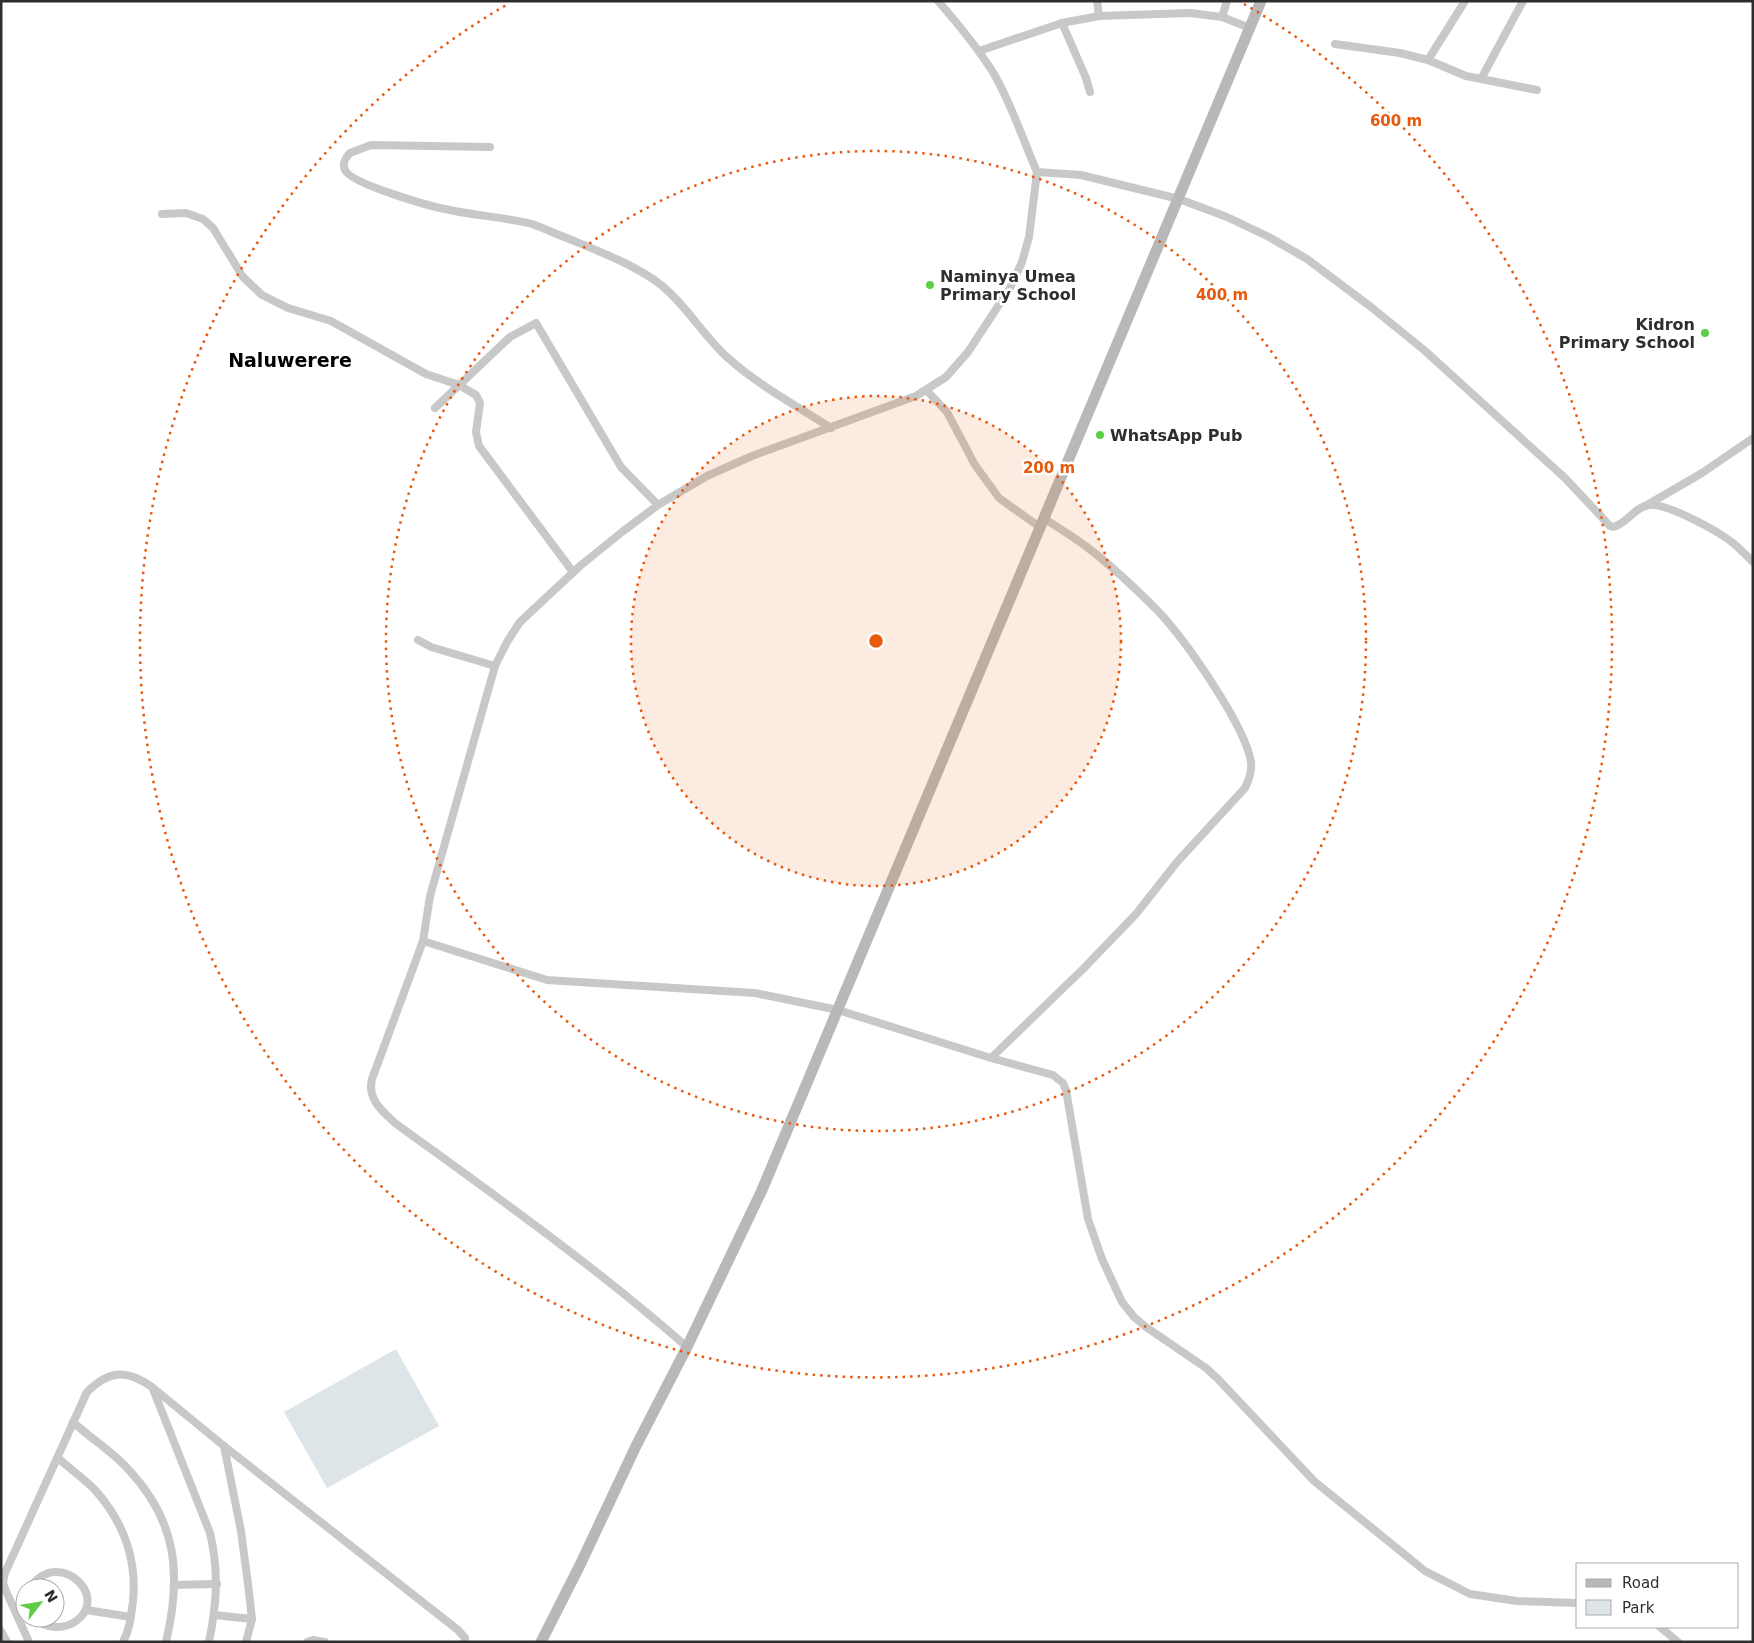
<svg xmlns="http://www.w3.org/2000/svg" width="1754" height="1643" viewBox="0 0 1754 1643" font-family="'DejaVu Sans',sans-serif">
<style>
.green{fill:#dde5e9}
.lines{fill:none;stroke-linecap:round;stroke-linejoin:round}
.street{stroke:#c8c8c8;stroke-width:8}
.secondary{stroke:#b8b8b8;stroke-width:11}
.ring{fill:none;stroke:#e8590c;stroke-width:2.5;stroke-dasharray:2.5 5}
.poi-dot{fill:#5dce46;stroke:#fff;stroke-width:2}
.labels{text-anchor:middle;stroke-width:5;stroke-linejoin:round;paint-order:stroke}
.poi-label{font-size:16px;font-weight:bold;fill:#2e2e2e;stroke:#fff;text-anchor:start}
.quarter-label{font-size:19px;font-weight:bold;fill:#000;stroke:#fff}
.centre{fill:#e8590c;stroke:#fff;stroke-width:2.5}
.ring-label{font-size:15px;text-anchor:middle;font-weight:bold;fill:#e8590c;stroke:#fff;stroke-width:5;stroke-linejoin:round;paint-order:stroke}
</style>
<rect width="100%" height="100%" fill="#fff"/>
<polygon class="green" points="396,1349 439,1426 327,1488 284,1412"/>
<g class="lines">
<g class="street">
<path d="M938,1C958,24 978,48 994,74C1012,105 1023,140 1037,172L1081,175L1179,199L1227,217L1269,237L1307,259L1371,307L1424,350L1565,478L1610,526L1613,527C1627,524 1634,507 1649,505C1667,503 1718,531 1733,543C1740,549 1747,556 1753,562"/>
<polyline points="1097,1 1099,16"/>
<polyline points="1222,17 1227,1"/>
<polyline points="1062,23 1086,78 1090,92"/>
<polyline points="1335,44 1400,53 1428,60 1466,76 1537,90"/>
<polyline points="979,51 1062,23 1099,16 1190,13 1222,17 1250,28"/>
<polyline points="1428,60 1465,1"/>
<polyline points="1481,79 1523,1"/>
<path d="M490,147L371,145L350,153C346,157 342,164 345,170C351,184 432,207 450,210C477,216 505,217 532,224C544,228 555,234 567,238C598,251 647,269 670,293C691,313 706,338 728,358C758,385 797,406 831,428"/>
<polyline points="162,214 186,213 203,219 213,228 243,277 262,295 288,308 331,321 426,374 459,385 476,395 480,403 476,432 479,446 573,572"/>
<polyline points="927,391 947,412 975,465 999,498 1041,528"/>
<polyline points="435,408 510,337 536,323 621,467 658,505"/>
<polyline points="1647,505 1702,473 1753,438"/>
<polyline points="418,640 431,647 495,666"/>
<polyline points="423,941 547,980 755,993 838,1010 991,1058 1053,1075 1063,1083 1066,1090 1088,1219 1102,1259 1122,1302 1134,1317 1146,1327 1206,1368 1217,1378 1314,1481 1425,1571 1470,1594 1517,1601 1578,1603"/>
<path d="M991,1058L1083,969L1136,914L1177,862L1245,788C1249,779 1252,772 1251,762C1245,725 1184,638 1157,610C1137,590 1115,569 1092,551C1077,539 1060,529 1045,519"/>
<path d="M687,1347C595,1266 494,1195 395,1123C382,1111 367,1099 372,1079L423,941L430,896L495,666L507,642L520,622L536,607L580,566L622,532L658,505L707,476L752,456L916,396L946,377L968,352L1010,288L1022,262L1029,237L1037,172"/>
<path d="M153,1389L210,1533C219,1571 217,1603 209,1642"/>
<path d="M73,1422C90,1438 112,1451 128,1469C177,1521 182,1574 166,1642"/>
<polyline points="224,1446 241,1531 248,1584 252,1619 246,1642"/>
<path d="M58,1458C70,1469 85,1479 96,1491C124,1523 137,1559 133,1601C131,1615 130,1629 123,1642"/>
<polyline points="175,1585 217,1584"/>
<path d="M31,1588C35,1579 45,1572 56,1572C66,1572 73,1575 80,1583C105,1611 63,1643 32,1618"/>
<polyline points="86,1610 131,1617"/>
<polyline points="214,1615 252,1619"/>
<polyline points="1660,1627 1678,1642"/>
<polyline points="1,1631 7,1642"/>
<path d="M29,1642L5,1589L3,1582L5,1573L87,1392C109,1370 127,1369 152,1387L224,1446L458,1630L465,1638V1642"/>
<polyline points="307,1642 313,1640 325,1642"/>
</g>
<polyline class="secondary" points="541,1642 580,1565 636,1446 687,1347 762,1190 1261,1"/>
</g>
<circle cx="876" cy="641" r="245" fill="#e8590c" fill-opacity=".12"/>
<g class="ring">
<circle cx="876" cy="641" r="245"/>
<circle cx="876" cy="641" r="490"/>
<path d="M1244 4A736 736 0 1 1 508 4"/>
</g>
<g class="poi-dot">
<circle cx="930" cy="285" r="5"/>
<circle cx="1705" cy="333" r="5"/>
<circle cx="1100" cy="435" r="5"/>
</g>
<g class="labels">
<g class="poi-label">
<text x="940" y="282">Naminya Umea<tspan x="940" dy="18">Primary School</tspan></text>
<text x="1695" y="330" text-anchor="end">Kidron<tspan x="1695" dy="18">Primary School</tspan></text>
<text x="1110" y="441">WhatsApp Pub</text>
</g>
<g class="quarter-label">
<text x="290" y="367">Naluwerere</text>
</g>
</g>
<circle cx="876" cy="641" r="8" class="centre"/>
<g class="ring-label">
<text x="1396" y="126">600 m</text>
<text x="1222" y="300">400 m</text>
<text x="1049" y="473">200 m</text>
</g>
<rect width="1754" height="1643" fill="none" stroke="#2e2e2e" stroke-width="5"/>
<rect x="1576" y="1563" width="162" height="65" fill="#ffffff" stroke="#ababab"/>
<rect x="1586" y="1579" width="25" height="8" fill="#b8b8b8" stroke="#ababab"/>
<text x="1622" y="1588" font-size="15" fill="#2e2e2e">Road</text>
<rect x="1586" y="1600" width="25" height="15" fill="#dde5e9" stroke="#ababab"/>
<text x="1622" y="1613" font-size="15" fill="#2e2e2e">Park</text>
<g transform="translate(40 1603) rotate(59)"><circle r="24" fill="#ffffff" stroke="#ababab"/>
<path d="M0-4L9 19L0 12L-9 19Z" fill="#5dce46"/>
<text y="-8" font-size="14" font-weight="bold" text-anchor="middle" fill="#2e2e2e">N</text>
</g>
</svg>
